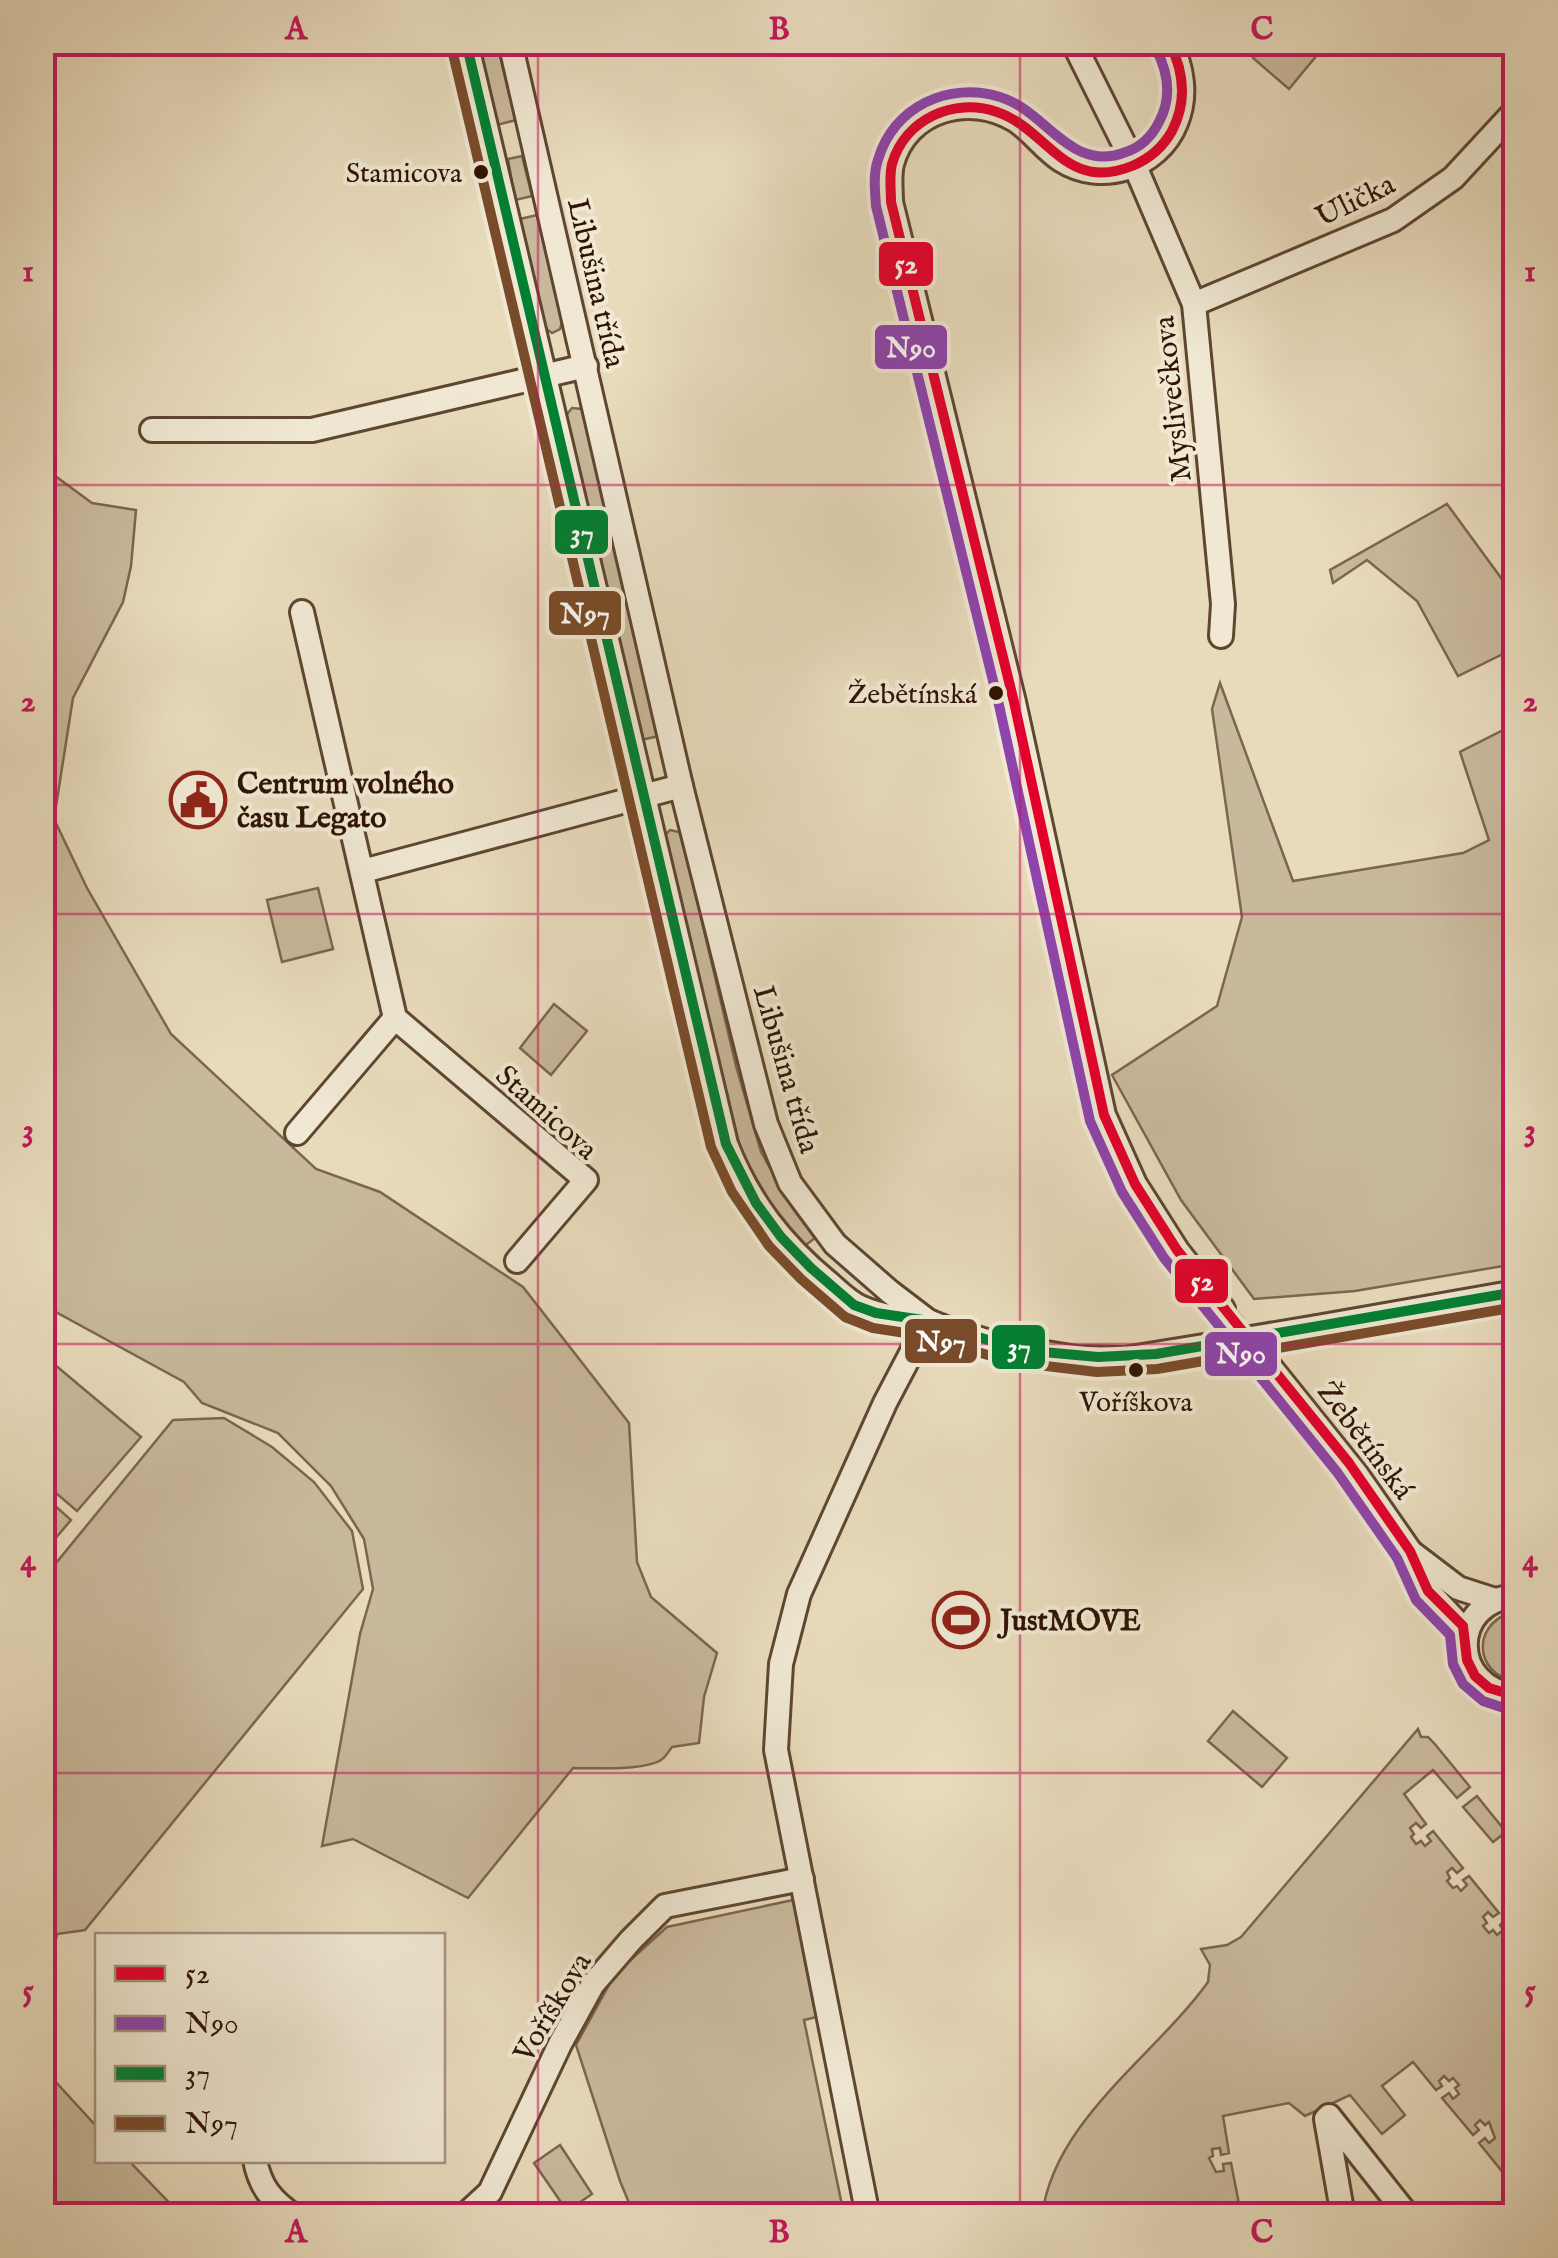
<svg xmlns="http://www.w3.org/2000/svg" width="1558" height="2258" viewBox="0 0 1558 2258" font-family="'IM FELL English',serif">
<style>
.green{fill:#c9b99c;stroke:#7c664f;stroke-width:2.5}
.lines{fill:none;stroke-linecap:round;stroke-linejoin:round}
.minor-tunnel{stroke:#c3b397;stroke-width:22;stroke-dasharray:22 11;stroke-linecap:butt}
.minor-casing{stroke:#5e4630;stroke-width:28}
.minor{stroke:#f0e8d3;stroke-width:22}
.minor-bridge-casing{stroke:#5e4630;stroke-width:28;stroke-linecap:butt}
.minor-bridge{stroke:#f0e8d3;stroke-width:22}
.bus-1-casing{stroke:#f0e8d3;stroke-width:18}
.bus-2-casing{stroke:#f0e8d3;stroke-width:18}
.bus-3-casing{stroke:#f0e8d3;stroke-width:18}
.bus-4-casing{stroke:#f0e8d3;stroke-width:18}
.bus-1{stroke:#e4002b;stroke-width:10}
.bus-2{stroke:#8e44ad;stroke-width:10}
.bus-3{stroke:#008033;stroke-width:10}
.bus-4{stroke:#7a4b2a;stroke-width:10}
.grid{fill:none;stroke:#c2185b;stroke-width:2.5;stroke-opacity:0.55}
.bus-dot{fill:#301402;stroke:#f0e8d3;stroke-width:4}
.labels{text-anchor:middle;stroke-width:8;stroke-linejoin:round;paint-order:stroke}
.bus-label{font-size:28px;fill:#301402;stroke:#f0e8d3;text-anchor:end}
.street-label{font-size:30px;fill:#301402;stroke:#f0e8d3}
.poi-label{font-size:30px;font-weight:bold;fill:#301402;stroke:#f0e8d3;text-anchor:start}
.line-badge{stroke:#f0e8d3;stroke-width:4}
.badge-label{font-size:28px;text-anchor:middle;font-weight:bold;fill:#fff}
.neatline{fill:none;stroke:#c2185b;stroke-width:4}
.grid-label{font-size:32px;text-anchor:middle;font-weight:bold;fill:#c2185b}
</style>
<rect width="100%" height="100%" fill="#e8dbbc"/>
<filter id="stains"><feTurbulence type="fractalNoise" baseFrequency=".002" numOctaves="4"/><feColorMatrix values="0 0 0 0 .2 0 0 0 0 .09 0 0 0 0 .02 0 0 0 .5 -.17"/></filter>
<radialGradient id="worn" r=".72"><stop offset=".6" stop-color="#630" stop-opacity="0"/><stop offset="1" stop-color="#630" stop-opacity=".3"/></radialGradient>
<g class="green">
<polygon points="478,43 497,43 516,120 497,125"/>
<polygon points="1267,43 1267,42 1327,43 1289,89 1253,58"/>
<polygon points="522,156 532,196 515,200 508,159"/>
<polygon points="537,215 563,320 560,329 552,333 545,328 520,219"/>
<polygon points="572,408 581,409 584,413 659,736 641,740 564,418"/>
<path d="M43,467L92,503L136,510L131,566L123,602L73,698L54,819L87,888L171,1034L316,1169L380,1192L523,1287L629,1423L637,1562L651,1597L717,1653L704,1697L699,1743L672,1747C668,1752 666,1757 661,1760C643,1771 594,1768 573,1768L468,1898L353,1839L322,1846L360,1634L373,1589L364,1539L331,1486L278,1433L202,1403L184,1382L43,1305Z"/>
<polygon points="1447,504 1515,597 1515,667 1503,654 1458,676 1417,601 1367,560 1333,583 1330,570"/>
<polygon points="1220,683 1293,881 1463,853 1489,840 1460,752 1515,724 1515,1264 1355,1291 1254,1299 1181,1200 1112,1075 1217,1006 1242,917 1212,709"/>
<polygon points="670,830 679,832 682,837 736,1066 761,1152 794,1210 815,1238 803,1247 779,1219 741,1152 664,836"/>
<polygon points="318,888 333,949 282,962 267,900"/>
<polygon points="554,1004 587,1031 551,1075 520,1048"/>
<polygon points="42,1354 141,1437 77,1511 43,1482"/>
<polygon points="224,1418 272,1447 314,1482 352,1531 363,1589 85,1930 57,1934 51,1965 43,1969 43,1579 173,1420"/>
<polygon points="43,1495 71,1520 43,1553"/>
<path d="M1509,1613H1515L1513,1681C1475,1672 1472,1627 1509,1613Z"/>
<polygon points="1233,1711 1287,1758 1262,1787 1208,1741"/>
<path d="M1418,1729L1421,1737H1428L1434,1743L1470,1787L1457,1798L1433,1770L1404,1794L1426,1824L1421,1828L1416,1823L1410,1828L1414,1834L1411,1837L1416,1844L1421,1841L1425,1846L1431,1841L1427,1836L1433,1831L1463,1868L1457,1873L1452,1868L1447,1872L1450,1878L1447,1881L1453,1888L1457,1886L1461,1891L1467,1885L1463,1880L1469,1876L1499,1913L1493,1917L1488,1912L1483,1917L1487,1923L1483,1926L1489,1933L1493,1930L1497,1935L1503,1930L1500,1925L1505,1921L1515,1934L1516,2166L1511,2170L1515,2175L1509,2180L1479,2143L1485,2138L1489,2143L1495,2138L1489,2122L1485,2125L1480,2120L1475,2125L1479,2130L1473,2135L1442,2098L1449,2093L1453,2099L1459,2094L1455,2088L1459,2085L1453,2078L1449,2081L1444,2076L1439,2081L1442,2086L1436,2090L1413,2062L1382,2086L1405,2115L1382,2134L1350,2095L1305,2116L1289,2103L1223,2116L1229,2153L1221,2155L1220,2148L1212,2149L1213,2156L1209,2158L1216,2172L1224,2171L1223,2164L1231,2163L1240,2209L1232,2211L1230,2205L1223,2206L1220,2216H1042C1054,2120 1155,2056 1208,1982L1210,1965L1201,1949L1227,1945L1241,1937Z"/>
<polygon points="1477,1796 1506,1832 1493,1842 1463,1807"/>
<polygon points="807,1897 829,2014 804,2020 844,2215 634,2215 620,2181 576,2045 615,1974 667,1927"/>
<polygon points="42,2067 97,2127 98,2160 129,2161 181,2215 43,2215"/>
<polygon points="560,2145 592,2194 567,2211 534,2163"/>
</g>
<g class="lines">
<polyline class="minor-tunnel" points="1223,1309 1271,1368"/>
<g class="minor-casing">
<g id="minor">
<path d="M466,42L726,1144C748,1201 782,1245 830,1284C839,1292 849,1302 860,1307C882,1317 905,1319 928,1321"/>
<polyline points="510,42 681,786 766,1124 790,1183 835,1244 890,1292 928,1321 943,1327 1002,1346 1077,1358 1124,1359 1210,1345"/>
<polyline points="1073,42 1135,166 1194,304 1223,604 1221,636"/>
<path d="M1169,42C1183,66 1187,97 1176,123C1158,168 1101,186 1061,160C1044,149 1032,131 1015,120C969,92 906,110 892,164C889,176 891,191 891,202L1014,702L1104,1115L1135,1184L1177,1250L1223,1309"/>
<polyline points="1194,304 1393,220 1453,178 1516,110"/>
<polyline points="152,430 312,430 586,366"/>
<polyline points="302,612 395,1018 586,1180 517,1261"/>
<polyline points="363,871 681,786"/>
<polyline points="297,1133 395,1018"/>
<polyline points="1317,1327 1516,1292"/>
<polyline points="1271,1368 1357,1475 1410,1551 1428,1591 1467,1633"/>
<polyline points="1412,1553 1458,1588 1495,1600"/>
<path d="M1516,1596C1449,1601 1449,1688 1516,1696"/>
<path d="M255,2160C260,2187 272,2201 294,2216"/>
<polyline points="464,2216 490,2192 560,2044 593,1984 631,1940 665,1906 802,1879"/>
<polyline points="868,2216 776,1750 781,1664 799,1594 885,1403 928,1321"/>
<polyline points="1343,2216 1326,2119 1329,2116 1408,2216"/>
</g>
</g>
<use href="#minor" class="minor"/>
<g class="minor-bridge-casing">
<polyline id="minor-bridge" points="1210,1345 1317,1327"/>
</g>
<use href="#minor-bridge" class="minor-bridge"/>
<g class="bus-1-casing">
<path id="bus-1" d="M1169,42C1184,71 1187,102 1172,131C1163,147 1149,159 1132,166C1065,193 1048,129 997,112C954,97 905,119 892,164C889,176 891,189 891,202L1014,702L1104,1115L1135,1184L1177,1250L1349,1463L1410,1551L1428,1591L1463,1626L1467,1660L1475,1676L1489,1688L1516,1696"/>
</g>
<g class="bus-2-casing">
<path id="bus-2" d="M1156,49C1168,72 1172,98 1159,122C1152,136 1141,147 1126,152C1070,174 1047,111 1000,97C948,81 893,107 878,160C873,174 875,191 876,206L999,705L1090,1121L1122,1192L1164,1258L1337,1472L1397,1558L1416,1600L1450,1635L1453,1664L1463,1684L1483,1701L1513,1711"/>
</g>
<g class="bus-3-casing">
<polyline id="bus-3" points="466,42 726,1144 756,1203 781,1237 811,1268 854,1305 876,1313 923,1320 988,1340 1043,1352 1098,1357 1156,1354 1516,1292"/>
</g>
<g class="bus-4-casing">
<polyline id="bus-4" points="451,45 711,1147 732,1192 769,1246 801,1279 845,1317 873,1328 919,1335 1012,1362 1097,1372 1157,1369 1516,1307"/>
</g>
<use href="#bus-1" class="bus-1"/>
<use href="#bus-2" class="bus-2"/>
<use href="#bus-3" class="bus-3"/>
<use href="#bus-4" class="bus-4"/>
</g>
<path class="grid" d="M538,42V2216M1020,42V2216M42,485H1516M42,914H1516M42,1344H1516M42,1773H1516"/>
<defs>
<g id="civic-ring" transform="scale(2.875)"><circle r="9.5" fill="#f0e8d3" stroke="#8f2418" stroke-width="1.5"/><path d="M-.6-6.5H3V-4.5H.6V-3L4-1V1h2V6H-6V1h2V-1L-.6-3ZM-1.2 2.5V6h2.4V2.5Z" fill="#8f2418"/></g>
<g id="stadium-ring" transform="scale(2.875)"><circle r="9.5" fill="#f0e8d3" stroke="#8f2418" stroke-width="1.5"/><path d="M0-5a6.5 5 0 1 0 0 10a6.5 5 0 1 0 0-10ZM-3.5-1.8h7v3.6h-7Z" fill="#8f2418"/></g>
</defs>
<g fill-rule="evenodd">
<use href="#civic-ring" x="198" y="800"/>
<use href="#stadium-ring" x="961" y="1620"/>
</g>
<g class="bus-dot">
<circle cx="481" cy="172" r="9"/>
<circle cx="996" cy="693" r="9"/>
<circle cx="1136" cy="1370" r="9"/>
</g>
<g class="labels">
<g class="bus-label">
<text x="462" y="182">Stamicova</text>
<text x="977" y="703">Žebětínská</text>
<text x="1136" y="1411" text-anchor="middle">Voříškova</text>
</g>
<g class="street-label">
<text transform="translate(1355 200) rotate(-26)" y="10">Ulička</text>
<text transform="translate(597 283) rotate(77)" y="10">Libušina třída</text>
<text transform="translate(1172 399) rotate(-96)" y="10">Myslivečkova</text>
<text transform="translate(787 1069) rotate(74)" y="10">Libušina třída</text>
<text transform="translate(547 1112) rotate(42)" y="10">Stamicova</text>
<text transform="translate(1366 1440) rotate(53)" y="10">Žebětínská</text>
<text transform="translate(552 2007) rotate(-59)" y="10">Voříškova</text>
</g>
<g class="poi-label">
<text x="237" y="793">Centrum volného<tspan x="237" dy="34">času Legato</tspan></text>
<text x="1000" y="1630">JustMOVE</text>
</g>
</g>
<g class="line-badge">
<rect x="877" y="240" width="58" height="48" rx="10" fill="#e4002b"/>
<rect x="873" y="323" width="76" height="48" rx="10" fill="#8e44ad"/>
<rect x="553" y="508" width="57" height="48" rx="10" fill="#008033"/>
<rect x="547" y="589" width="76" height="48" rx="10" fill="#7a4b2a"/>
<rect x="1173" y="1257" width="57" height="48" rx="10" fill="#e4002b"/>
<rect x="903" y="1317" width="76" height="48" rx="10" fill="#7a4b2a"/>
<rect x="990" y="1323" width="57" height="48" rx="10" fill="#008033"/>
<rect x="1203" y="1330" width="76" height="48" rx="10" fill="#8e44ad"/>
</g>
<g class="badge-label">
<text x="906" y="273">52</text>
<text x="911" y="357">N90</text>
<text x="582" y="542">37</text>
<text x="585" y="623">N97</text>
<text x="1202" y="1290">52</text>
<text x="941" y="1351">N97</text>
<text x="1019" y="1356">37</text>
<text x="1241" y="1363">N90</text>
</g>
<rect width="1558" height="2258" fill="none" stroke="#e8dbbc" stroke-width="110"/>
<rect x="95" y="1933" width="350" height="230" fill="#f0e8d3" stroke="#a3937f" stroke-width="2.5"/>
<rect x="115" y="1966" width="50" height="15" fill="#e4002b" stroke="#a3937f" stroke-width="2.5"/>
<text x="185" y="1983" font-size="30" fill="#301402">52</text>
<rect x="115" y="2016" width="50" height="15" fill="#8e44ad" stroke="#a3937f" stroke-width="2.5"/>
<text x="185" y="2033" font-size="30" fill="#301402">N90</text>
<rect x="115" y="2066" width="50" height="15" fill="#008033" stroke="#a3937f" stroke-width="2.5"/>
<text x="185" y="2083" font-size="30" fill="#301402">37</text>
<rect x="115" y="2116" width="50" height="15" fill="#7a4b2a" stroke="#a3937f" stroke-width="2.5"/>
<text x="185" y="2133" font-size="30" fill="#301402">N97</text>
<rect x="55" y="55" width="1448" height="2148" class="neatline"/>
<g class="grid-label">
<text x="296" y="39">A</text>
<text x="779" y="39">B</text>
<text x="1262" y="39">C</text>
<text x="28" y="281">1</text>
<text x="1530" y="281">1</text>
<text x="28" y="711">2</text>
<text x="1530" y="711">2</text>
<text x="28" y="1140">3</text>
<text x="1530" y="1140">3</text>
<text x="28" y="1570">4</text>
<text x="1530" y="1570">4</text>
<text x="28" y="2000">5</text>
<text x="1530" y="2000">5</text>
<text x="296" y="2242">A</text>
<text x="779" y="2242">B</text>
<text x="1262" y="2242">C</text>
</g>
<rect width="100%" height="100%" filter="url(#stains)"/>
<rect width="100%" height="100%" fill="url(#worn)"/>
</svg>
